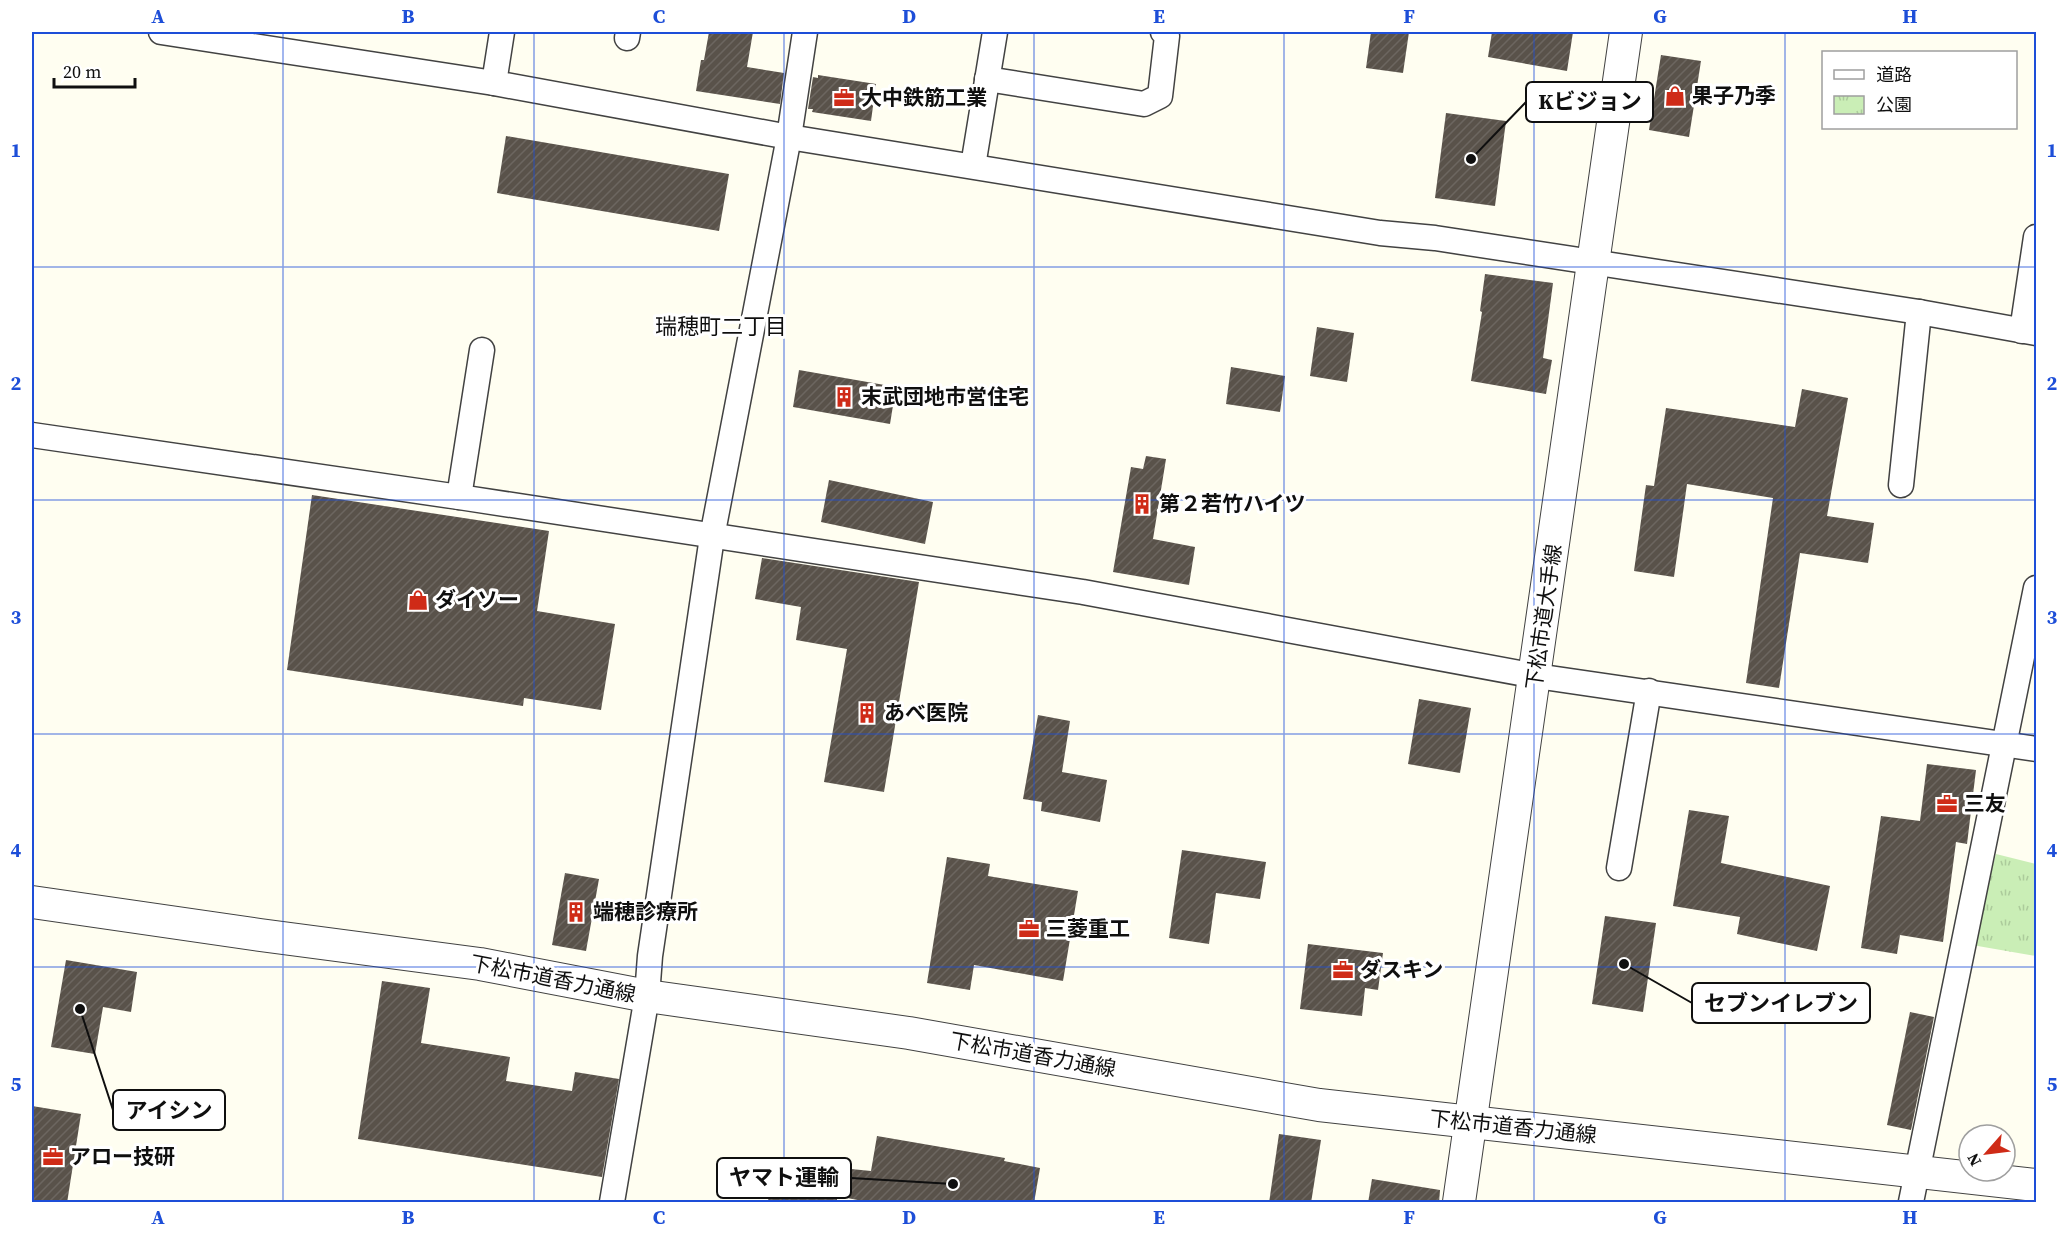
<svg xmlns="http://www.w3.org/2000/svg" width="2068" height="1234" viewBox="0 0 2068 1234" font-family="'Source Serif 4','Noto Sans JP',serif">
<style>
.park{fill:url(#park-tufts)}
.building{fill:url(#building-hatch)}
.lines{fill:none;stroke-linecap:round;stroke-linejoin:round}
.minor-casing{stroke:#424242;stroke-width:27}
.tertiary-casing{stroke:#424242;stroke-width:34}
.minor{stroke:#fff;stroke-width:24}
.tertiary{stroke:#fff;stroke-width:32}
.grid{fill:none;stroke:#1d4ed8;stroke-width:1.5;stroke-opacity:0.55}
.labels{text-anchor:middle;stroke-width:6;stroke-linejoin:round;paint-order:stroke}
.poi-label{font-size:21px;font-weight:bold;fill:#0f0f0f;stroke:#fff;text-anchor:start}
.street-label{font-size:21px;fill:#0f0f0f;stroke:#fff}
.neighbourhood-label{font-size:22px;fill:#0f0f0f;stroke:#fff}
.leader{fill:none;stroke:#0f0f0f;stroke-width:2}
.callout-dot{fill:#0f0f0f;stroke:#fff;stroke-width:2}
.callout{fill:#fff;stroke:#0f0f0f;stroke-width:2}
.callout-label{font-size:22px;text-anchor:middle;font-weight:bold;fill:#0f0f0f}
.neatline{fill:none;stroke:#1d4ed8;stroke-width:2}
.grid-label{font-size:20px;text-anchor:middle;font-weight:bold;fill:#1d4ed8}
</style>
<defs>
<pattern id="park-tufts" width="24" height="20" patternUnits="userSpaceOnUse" patternTransform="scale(1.5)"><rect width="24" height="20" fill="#caeeb6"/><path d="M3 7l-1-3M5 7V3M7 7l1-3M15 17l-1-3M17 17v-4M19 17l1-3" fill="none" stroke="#accb9b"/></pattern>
<pattern id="building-hatch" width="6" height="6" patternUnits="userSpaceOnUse" patternTransform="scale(1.5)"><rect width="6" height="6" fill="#59524a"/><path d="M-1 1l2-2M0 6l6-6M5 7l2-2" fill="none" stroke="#6c6660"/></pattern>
</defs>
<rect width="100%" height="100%" fill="#fffef1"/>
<polygon class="park" points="1996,854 2036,864 2036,956 1972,945"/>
<g class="building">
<polygon points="709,32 753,32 747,67 784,73 780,104 696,91 701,60 704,60"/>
<polygon points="1371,32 1409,32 1403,73 1366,68"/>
<polygon points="1492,32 1573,32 1567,71 1488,57"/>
<polygon points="1661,55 1701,61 1689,137 1649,130"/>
<polygon points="818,75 876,84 871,121 812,112 813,109 808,109 813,77 818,78"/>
<polygon points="1446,113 1506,121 1495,206 1435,198"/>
<polygon points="506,136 729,174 719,231 497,193"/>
<polygon points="1485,274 1553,283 1543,358 1552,360 1546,394 1471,381 1482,312 1480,311"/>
<polygon points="1317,327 1354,333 1347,382 1310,376"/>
<polygon points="1231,367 1285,376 1280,412 1226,404"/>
<polygon points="799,370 896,387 890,424 793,407"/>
<polygon points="1802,389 1848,398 1827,516 1874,523 1868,563 1800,553 1779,688 1746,683 1773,498 1687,484 1674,577 1634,571 1646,485 1654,486 1666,408 1795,427"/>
<polygon points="1146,456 1166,459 1153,539 1195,547 1189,585 1113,572 1131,467 1143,469"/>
<polygon points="829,480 933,502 925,544 821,522"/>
<polygon points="312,495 549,531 537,611 615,624 601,710 524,698 523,706 287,670"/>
<polygon points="762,558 919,582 884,792 824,782 847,649 796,640 801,607 755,599"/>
<polygon points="1419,699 1471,708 1460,773 1408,764"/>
<polygon points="1038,715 1070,721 1062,772 1107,780 1100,822 1041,811 1042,802 1023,799"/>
<polygon points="1927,764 1976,770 1967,844 1956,842 1943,942 1900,935 1897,954 1861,948 1881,816 1920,821"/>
<polygon points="1689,810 1729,816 1721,863 1830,886 1817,951 1737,934 1740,917 1673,906"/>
<polygon points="1182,850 1266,862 1260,899 1216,893 1209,944 1169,938"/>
<polygon points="947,857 990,864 988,876 1078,891 1063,981 974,965 970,990 927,983"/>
<polygon points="565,873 599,879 586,951 552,945"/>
<polygon points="1605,916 1656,923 1643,1012 1592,1004"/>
<polygon points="1308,944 1383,953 1378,990 1365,988 1362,1016 1300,1009"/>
<polygon points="66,960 137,972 131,1012 103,1007 95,1054 51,1047"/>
<polygon points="382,981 430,988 421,1043 510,1057 506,1081 572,1091 575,1072 619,1079 602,1177 358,1139"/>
<polygon points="1910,1012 1934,1017 1911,1130 1887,1125"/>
<polygon points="32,1106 81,1114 67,1203 32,1201"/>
<polygon points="1279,1134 1321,1140 1311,1203 1269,1203"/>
<polygon points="877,1136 1005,1158 1004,1161 1040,1168 1034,1203 873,1203 837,1196 837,1203 768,1203 771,1161 871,1171"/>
<polygon points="1372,1179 1440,1190 1439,1203 1368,1203"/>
</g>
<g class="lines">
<g class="minor-casing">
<g id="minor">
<polyline points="161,32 494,83 789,137 1380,233 1435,238 1919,312 2036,333"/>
<polyline points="627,38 628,32"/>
<polyline points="987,79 1144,104 1160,96 1167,36 1163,32"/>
<polyline points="494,83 502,32"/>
<polyline points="973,166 995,32"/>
<polyline points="2022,331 2036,237"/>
<polyline points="32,435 459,497 1083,592 1536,676 2036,749"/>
<polyline points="1901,485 1919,312"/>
<polyline points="459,497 482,350"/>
<polyline points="1619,868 1649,691"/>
<polyline points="612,1202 647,996 650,956 712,537 789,137 805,32"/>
<polyline points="1911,1202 2036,588"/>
</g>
</g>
<g class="tertiary-casing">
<g id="tertiary">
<polyline points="32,902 260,935 480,964 647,996 909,1033 1319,1105 2036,1185"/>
<polyline points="1459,1202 1626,32"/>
</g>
</g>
<use href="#minor" class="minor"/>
<use href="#tertiary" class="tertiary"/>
</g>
<path class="grid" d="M283,32V1202M534,32V1202M784,32V1202M1034,32V1202M1284,32V1202M1534,32V1202M1785,32V1202M32,267H2036M32,500H2036M32,734H2036M32,967H2036"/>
<defs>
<g id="shop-bare" transform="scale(1.62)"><path d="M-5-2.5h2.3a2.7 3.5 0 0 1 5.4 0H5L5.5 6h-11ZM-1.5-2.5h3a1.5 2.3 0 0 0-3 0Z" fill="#cf2b17" stroke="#fff" stroke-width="2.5" paint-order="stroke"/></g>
<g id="office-bare" transform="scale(1.62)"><path d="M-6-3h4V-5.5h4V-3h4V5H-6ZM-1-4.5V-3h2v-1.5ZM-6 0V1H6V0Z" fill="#cf2b17" stroke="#fff" stroke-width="2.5" paint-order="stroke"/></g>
<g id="building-bare" transform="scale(1.62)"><path d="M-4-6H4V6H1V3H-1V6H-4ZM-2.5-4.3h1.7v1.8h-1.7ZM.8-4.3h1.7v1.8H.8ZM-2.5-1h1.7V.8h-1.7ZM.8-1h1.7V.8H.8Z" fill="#cf2b17" stroke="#fff" stroke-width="2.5" paint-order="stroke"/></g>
</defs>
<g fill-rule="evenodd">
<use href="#shop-bare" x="1675" y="96"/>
<use href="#office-bare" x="844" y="98"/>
<use href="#building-bare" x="844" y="397"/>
<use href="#building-bare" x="1142" y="504"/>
<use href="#shop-bare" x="418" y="600"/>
<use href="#building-bare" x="867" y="713"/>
<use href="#office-bare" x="1947" y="804"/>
<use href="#building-bare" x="576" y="912"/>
<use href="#office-bare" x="1029" y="929"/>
<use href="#office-bare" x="1343" y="970"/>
<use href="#office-bare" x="53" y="1157"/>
</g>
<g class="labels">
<g class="poi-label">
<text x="1692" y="103">果子乃季</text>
<text x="861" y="105">大中鉄筋工業</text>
<text x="861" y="404">末武団地市営住宅</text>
<text x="1159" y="511">第２若竹ハイツ</text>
<text x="435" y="607">ダイソー</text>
<text x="884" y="720">あべ医院</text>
<text x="1964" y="811">三友</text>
<text x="593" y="919">端穂診療所</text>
<text x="1046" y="936">三菱重工</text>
<text x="1360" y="977">ダスキン</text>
<text x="70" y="1164">アロー技研</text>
</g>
<g class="street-label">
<text transform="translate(1544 617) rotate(-82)" y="7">下松市道大手線</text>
<text transform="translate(553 979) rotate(11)" y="7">下松市道香力通線</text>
<text transform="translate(1033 1055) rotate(10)" y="7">下松市道香力通線</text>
<text transform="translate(1513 1127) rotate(6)" y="7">下松市道香力通線</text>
</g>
<g class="neighbourhood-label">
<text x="721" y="334">瑞穂町二丁目</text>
</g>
</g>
<path class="leader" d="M1471 159L1526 102M1624 964L1692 1003M80 1009L113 1110M953 1184L851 1178"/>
<g class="callout-dot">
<circle cx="1471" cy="159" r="6"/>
<circle cx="1624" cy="964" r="6"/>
<circle cx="80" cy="1009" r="6"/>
<circle cx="953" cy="1184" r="6"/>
</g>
<g class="callout">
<rect x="1526" y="82" width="127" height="40" rx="6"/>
<rect x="1692" y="983" width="178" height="40" rx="6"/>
<rect x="113" y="1090" width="112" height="40" rx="6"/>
<rect x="717" y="1158" width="134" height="40" rx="6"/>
</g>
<g class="callout-label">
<text x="1590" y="109">Kビジョン</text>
<text x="1781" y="1011">セブンイレブン</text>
<text x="169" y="1118">アイシン</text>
<text x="784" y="1185">ヤマト運輸</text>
</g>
<rect width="2068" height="1234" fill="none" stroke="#ffffff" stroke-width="66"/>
<rect x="1822" y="51" width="195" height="78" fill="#ffffff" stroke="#9f9f9f" stroke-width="1.5"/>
<rect x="1834" y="70" width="30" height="9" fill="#ffffff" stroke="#9f9f9f" stroke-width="1.5"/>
<text x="1876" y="81" font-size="18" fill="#0f0f0f">道路</text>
<rect x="1834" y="96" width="30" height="18" fill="url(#park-tufts)" stroke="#9f9f9f" stroke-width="1.5"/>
<text x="1876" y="111" font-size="18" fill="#0f0f0f">公園</text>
<g transform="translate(1987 1153) rotate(242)"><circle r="28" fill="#ffffff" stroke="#9f9f9f" stroke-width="1.5"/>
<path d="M0-4.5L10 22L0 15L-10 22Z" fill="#cf2b17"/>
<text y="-9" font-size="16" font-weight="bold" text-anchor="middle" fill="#0f0f0f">N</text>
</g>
<path d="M54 78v9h81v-9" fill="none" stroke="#0f0f0f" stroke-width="3"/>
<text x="63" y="78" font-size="18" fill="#0f0f0f" stroke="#ffffff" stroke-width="4.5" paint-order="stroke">20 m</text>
<rect x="33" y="33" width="2002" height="1168" class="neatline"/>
<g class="grid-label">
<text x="158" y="23">A</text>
<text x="408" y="23">B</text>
<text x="659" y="23">C</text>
<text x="909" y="23">D</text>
<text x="1159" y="23">E</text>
<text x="1409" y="23">F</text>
<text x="1660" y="23">G</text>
<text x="1910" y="23">H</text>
<text x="16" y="157">1</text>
<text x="2052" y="157">1</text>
<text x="16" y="390">2</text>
<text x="2052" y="390">2</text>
<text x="16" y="624">3</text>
<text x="2052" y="624">3</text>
<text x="16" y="857">4</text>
<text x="2052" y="857">4</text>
<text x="16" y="1091">5</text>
<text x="2052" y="1091">5</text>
<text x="158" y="1224">A</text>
<text x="408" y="1224">B</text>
<text x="659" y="1224">C</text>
<text x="909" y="1224">D</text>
<text x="1159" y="1224">E</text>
<text x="1409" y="1224">F</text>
<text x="1660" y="1224">G</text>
<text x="1910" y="1224">H</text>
</g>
</svg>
